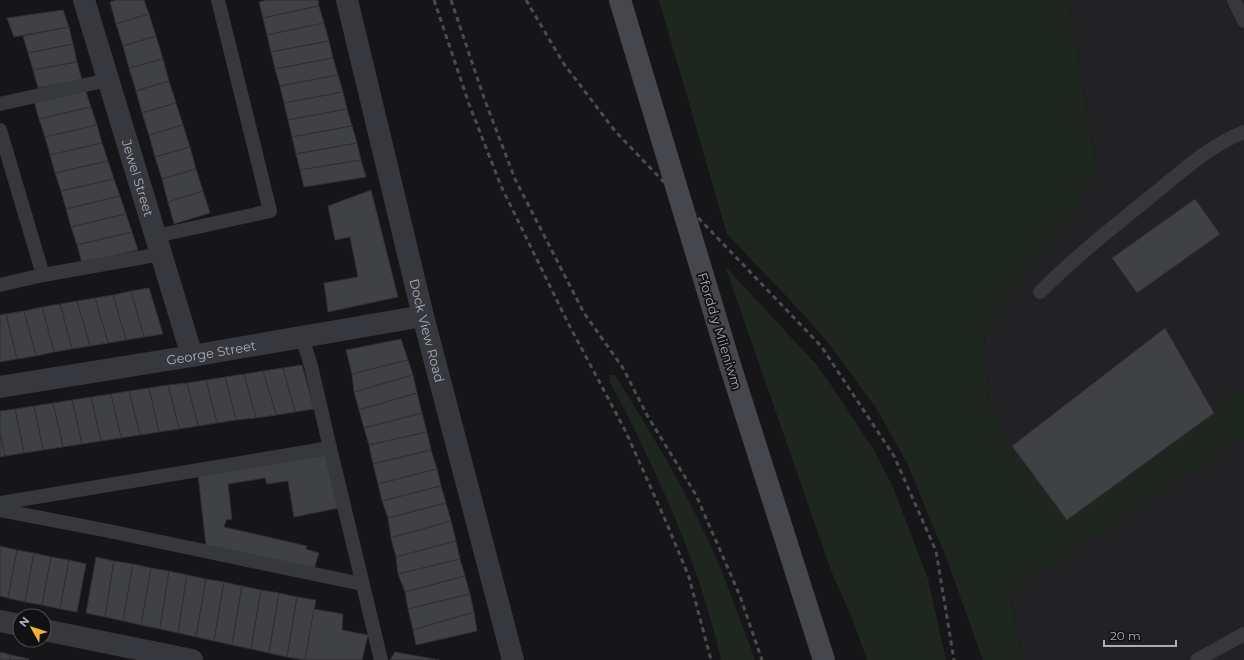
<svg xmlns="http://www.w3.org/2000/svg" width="1244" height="660" viewBox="0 0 1244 660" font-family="Montserrat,sans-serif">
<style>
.built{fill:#222225}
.green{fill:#1e261f}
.building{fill:#404145;stroke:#303034}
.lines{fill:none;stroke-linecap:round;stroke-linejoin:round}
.lane{stroke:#37383d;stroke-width:14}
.street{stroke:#37383d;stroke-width:22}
.secondary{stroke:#45474d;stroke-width:22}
.rail{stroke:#4a4c52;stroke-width:3;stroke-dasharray:5 4;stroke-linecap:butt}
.secondary-bridge{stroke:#45474d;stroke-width:22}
.labels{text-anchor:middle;stroke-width:3.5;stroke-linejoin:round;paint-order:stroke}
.street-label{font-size:13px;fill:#a8adb8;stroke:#111113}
</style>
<rect width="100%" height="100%" fill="#161618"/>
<polygon class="built" points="1068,0 1244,0 1244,660 1022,660 1010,593 989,406 984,333 1098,175"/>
<g class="green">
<polygon points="659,0 1068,0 1098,175 984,333 989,406 1012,446 1067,520 1214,413 1235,393 1244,389 1244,439 1150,498 1010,593 1022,660 983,660 947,560 907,463 876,408 830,345 808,319 727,234"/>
<polygon points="725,266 815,363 831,385 874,450 893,487 928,579 946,660 867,660 852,618 832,573"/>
<path d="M610,375H615C649,430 683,485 710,544C725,577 737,612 750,646L755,660H721C699,562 656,469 609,380Z"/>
</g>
<g class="building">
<polygon points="116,0 144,0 149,14 116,24 110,2"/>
<polygon points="267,0 318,0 319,6 263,18 259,2"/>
<polygon points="319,6 324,23 267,35 263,18"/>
<polygon points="63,10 69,27 14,37 7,18"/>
<polygon points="149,14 156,36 123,46 116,24"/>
<polygon points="324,23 329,41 271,52 267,35"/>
<polygon points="69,27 73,44 28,53 23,36"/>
<polygon points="156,36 163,59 129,68 123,46"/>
<polygon points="329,41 333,58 275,69 271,52"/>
<polygon points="73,44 77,62 33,70 28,53"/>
<polygon points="333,58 338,75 280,86 275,69"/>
<polygon points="163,59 169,81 136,91 129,68"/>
<polygon points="77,62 82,80 38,88 33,70"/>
<polygon points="338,75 343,92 284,103 280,86"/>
<polygon points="169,81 176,103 142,113 136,91"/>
<polygon points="85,89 91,107 39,119 34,101"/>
<polygon points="343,92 347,109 288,120 284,103"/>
<polygon points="176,103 183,125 149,135 142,113"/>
<polygon points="91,107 97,125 45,137 39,119"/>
<polygon points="347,109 352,126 292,137 288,120"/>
<polygon points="97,125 102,143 50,155 45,137"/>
<polygon points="183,125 190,147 155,157 149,135"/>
<polygon points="352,126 357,143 296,154 292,137"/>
<polygon points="102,143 108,161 55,173 50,155"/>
<polygon points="357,143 361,160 300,170 296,154"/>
<polygon points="190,147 196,169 162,179 155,157"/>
<polygon points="361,160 366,177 304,187 300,170"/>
<polygon points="108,161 114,179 61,191 55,173"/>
<polygon points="196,169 203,191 168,202 162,179"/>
<polygon points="114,179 120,196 66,209 61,191"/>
<polygon points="371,190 398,297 328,312 324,283 358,277 350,237 335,240 328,206"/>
<polygon points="203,191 210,213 174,224 168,202"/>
<polygon points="120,196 126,214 71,227 66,209"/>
<polygon points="1195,199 1220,234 1137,293 1112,258"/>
<polygon points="126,214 132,232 77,245 71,227"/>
<polygon points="132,232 138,250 82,263 77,245"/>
<polygon points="149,288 163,334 144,337 131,291"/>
<polygon points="131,291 144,337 126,340 113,295"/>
<polygon points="113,295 126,340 108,343 95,298"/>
<polygon points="95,298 108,343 90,346 77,301"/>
<polygon points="77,301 90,346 72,349 60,304"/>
<polygon points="60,304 72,349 54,352 42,307"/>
<polygon points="42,307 54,352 36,356 24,311"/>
<polygon points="24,311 36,356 17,359 6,314"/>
<polygon points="6,314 17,359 0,362 0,315"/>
<polygon points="1165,328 1214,413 1067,520 1012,446"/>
<polygon points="401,339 408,360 352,374 346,350"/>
<polygon points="408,360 413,375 354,392 352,374"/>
<polygon points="302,365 314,409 295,412 283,368"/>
<polygon points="283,368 295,412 276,415 263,371"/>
<polygon points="263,371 276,415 256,418 244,374"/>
<polygon points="244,374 256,418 236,420 225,377"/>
<polygon points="413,375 417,393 359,410 354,392"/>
<polygon points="225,377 236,420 217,423 206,380"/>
<polygon points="206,380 217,423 198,426 187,383"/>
<polygon points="187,383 198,426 179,429 168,385"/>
<polygon points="168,385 179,429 159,432 149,388"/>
<polygon points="149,388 159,432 140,435 129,391"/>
<polygon points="129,391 140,435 121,438 111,394"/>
<polygon points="417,393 422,413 364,428 359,410"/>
<polygon points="111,394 121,438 101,441 91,397"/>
<polygon points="91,397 101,441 82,444 72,400"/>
<polygon points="72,400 82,444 63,447 53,403"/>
<polygon points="53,403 63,447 43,450 34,406"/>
<polygon points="34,406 43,450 24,453 15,409"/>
<polygon points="15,409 24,453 5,456 0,433 0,411"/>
<polygon points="422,413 427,432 369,445 364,428"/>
<polygon points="427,432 431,450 373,464 369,445"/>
<polygon points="0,433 5,456 0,457"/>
<polygon points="431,450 437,469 378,484 373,464"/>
<polygon points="325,454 339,508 294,517 288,481 267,484 265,478 228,484 232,519 226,520 224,527 307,546 306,549 319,553 314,569 206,546 198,475"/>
<polygon points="437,469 441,486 382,501 378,484"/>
<polygon points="441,486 446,503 388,518 382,501"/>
<polygon points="446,503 451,521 391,538 388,518"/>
<polygon points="451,521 456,541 396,557 391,538"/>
<polygon points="456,541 460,559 398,574 396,557"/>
<polygon points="0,546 17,550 8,598 0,596"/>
<polygon points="17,550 34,553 25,602 8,598"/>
<polygon points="34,553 51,557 42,605 25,602"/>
<polygon points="51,557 69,560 60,609 42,605"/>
<polygon points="96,557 114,561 105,617 86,613"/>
<polygon points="460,559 465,576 405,592 398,574"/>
<polygon points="69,560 86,564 77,612 60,609"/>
<polygon points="114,561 133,564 123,621 105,617"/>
<polygon points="133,564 151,568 141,625 123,621"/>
<polygon points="151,568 169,571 160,629 141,625"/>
<polygon points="169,571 187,575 178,633 160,629"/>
<polygon points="187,575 206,579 196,637 178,633"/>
<polygon points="465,576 470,594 408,609 405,592"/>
<polygon points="206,579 224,582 214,641 196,637"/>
<polygon points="224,582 242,586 232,645 214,641"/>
<polygon points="242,586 261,590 251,649 232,645"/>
<polygon points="261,590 279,593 269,653 251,649"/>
<polygon points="279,593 297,597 287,657 269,653"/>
<polygon points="470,594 474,612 413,630 408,609"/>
<polygon points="297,597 316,600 305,660 287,657"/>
<polygon points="314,609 343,614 342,630 368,635 362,660 305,660"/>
<polygon points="474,612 477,631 416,645 413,630"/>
<polygon points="0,652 11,655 10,660 0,660"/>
<polygon points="395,652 439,660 390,660"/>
<polygon points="11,655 29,659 29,660 10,660"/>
</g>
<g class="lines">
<g class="lane">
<polyline points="1234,0 1244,21"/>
<polyline points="0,104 108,80"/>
<polyline points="0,130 43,275"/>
<polyline points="156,236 270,211 218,0"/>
<polyline points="0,285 43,275 161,254"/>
<path d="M1040,292C1074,258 1112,228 1149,198C1179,174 1208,146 1244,132"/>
<polyline points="330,448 381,660"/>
<polyline points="0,503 330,448 311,366 302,337"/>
<polyline points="0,510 109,531 362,584"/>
<polyline points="1197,660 1244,634"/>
</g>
<g class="street">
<path id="s1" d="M84,0L192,356"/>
<path id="s2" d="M347,0L423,316L513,660"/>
<path id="s3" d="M0,387L192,356L423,316"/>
<polyline points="0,621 20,625"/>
<polyline points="44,630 192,660"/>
</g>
<polyline class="secondary" points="730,365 824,660"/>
<g class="rail">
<polyline points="434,0 469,104 501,186 568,323 625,430 667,524 689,577 711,660"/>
<polyline points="451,0 484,98 515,179 584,313 623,368 647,415 696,495 740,596 762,660"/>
<polyline points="526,0 564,64 615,131 821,346 894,456 936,551 954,660"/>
</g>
<polyline class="secondary-bridge" points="620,0 730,365"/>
</g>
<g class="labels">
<g class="street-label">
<text dy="5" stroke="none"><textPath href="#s1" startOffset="186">Jewel Street</textPath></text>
<text dy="5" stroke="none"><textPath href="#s2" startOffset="340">Dock View Road</textPath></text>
<text transform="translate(720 331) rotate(73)" y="5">Ffordd y Mileniwm</text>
<text dy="5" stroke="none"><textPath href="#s3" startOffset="214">George Street</textPath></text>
</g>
</g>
<g transform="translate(32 628) rotate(309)"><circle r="19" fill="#111113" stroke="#4d4f55"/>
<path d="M0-3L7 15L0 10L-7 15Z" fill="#f2b134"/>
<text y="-6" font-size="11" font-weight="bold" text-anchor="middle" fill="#a8adb8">N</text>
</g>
<path d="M1104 640v6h72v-6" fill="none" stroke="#a8adb8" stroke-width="2"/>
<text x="1110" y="640" font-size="12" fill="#a8adb8" stroke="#111113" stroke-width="3" paint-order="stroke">20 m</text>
</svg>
